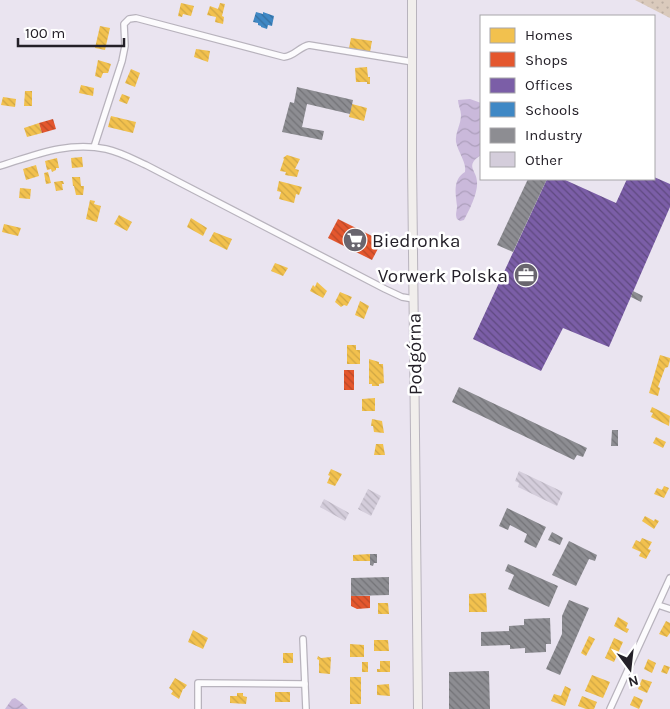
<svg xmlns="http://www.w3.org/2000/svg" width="670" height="709" viewBox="0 0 670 709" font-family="Karla,sans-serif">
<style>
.grass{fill:url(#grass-dots)}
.water{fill:url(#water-waves)}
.homes{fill:url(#homes-back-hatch)}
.shops{fill:url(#shops-back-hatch)}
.offices{fill:url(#offices-back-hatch)}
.schools{fill:url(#schools-back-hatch)}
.industry{fill:url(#industry-back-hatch)}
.building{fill:url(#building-back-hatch)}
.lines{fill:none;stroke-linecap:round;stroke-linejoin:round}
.minor-casing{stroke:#b8b3bd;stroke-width:8}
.secondary-casing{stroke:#b8b3bd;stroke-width:10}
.minor{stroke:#fcfbfd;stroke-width:5.5}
.secondary{stroke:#f1eeec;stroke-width:8}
.labels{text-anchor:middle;stroke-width:5;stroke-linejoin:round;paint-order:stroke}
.poi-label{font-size:19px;fill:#242028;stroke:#fff;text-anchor:start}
.street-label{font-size:19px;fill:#242028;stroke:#fff}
</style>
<defs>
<pattern id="grass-dots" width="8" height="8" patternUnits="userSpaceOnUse" patternTransform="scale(1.25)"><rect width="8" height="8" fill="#dacabc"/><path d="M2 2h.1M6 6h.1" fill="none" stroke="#bbada2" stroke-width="1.8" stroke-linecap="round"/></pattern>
<pattern id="water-waves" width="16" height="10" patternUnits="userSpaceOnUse" patternTransform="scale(1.25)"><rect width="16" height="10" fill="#cab9db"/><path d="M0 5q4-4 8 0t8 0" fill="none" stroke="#ad9fbc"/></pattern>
<pattern id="homes-back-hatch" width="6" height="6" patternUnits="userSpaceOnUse" patternTransform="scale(1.25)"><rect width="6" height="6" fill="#f2c14e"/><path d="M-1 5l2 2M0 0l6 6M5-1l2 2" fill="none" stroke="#cfa644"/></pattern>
<pattern id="shops-back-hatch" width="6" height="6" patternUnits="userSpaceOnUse" patternTransform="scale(1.25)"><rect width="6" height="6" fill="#e4572e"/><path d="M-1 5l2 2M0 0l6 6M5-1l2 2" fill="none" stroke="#b94827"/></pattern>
<pattern id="offices-back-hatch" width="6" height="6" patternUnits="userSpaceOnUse" patternTransform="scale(1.25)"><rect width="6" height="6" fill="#7b5ea7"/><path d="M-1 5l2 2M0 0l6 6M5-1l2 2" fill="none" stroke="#5f4980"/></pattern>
<pattern id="schools-back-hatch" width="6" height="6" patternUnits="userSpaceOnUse" patternTransform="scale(1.25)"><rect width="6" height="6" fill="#3f88c5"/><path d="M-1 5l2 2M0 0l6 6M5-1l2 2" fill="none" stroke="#356fa0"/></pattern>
<pattern id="industry-back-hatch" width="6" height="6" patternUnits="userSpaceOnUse" patternTransform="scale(1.25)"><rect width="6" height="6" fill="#8d8d92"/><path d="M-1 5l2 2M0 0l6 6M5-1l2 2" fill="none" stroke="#737377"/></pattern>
<pattern id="building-back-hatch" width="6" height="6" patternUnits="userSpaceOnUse" patternTransform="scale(1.25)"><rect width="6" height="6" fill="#d4cddb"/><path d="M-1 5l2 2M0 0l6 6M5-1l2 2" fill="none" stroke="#b6b0bc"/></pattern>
</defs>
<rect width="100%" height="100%" fill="#eae4f0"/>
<polygon class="grass" points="635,0 670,0 670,18"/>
<g class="water">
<path d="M470,99L481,103V155C464,166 477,170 477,182C478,193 469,211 464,220L460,221L457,219C455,214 457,211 457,206C456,194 452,180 465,172C467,163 458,152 456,142C455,132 461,125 461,115C461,110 458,105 458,100Z"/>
<polygon points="15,698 22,703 28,709 5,709 12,699"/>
</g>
<g class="homes">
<polygon points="181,3 194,6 191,16 183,14 182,17 178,16"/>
<polygon points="220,3 225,4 222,16 224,17 223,24 215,22 216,17 207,15 210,6 218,9"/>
<polygon points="100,26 110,28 105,50 95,48"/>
<polygon points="351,38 372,41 370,52 349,48"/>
<polygon points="196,49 210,51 208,62 194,57"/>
<polygon points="98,60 111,64 108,73 103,73 101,78 95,76"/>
<polygon points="367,67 368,77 370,77 370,84 367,84 367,82 356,82 355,68"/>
<polygon points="131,69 140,73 135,87 125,83"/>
<polygon points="81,85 94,88 93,96 79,93"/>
<polygon points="25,91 32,91 32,106 24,106"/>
<polygon points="122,94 130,97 127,104 119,101"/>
<polygon points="3,97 16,99 15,107 1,105"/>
<polygon points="352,104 367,108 364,121 349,117"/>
<polygon points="111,116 136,122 133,133 108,127"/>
<polygon points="39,123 42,133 27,137 24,128"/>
<polygon points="287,155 300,159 295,169 299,170 297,177 285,175 286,172 280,171 284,159 283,158"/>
<polygon points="82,157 83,167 72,168 71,158"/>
<polygon points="57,158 59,168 56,168 56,170 52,172 51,169 47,170 45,161"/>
<polygon points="36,165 39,176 26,180 23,169"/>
<polygon points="48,172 51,183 46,184 44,173"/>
<polygon points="72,177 80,177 81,186 84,186 83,195 76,195 74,186 73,186"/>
<polygon points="61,181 63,181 64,184 62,184 63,190 56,191 54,182"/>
<polygon points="279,181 302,187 299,195 296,194 294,203 279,199 281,192 277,191"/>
<polygon points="20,188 31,189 30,199 19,198"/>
<polygon points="90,200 95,201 94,204 101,206 97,222 86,219"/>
<polygon points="119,215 132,222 127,231 114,224"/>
<polygon points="191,218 207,228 203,236 187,227"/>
<polygon points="4,224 21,228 18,236 2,232"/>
<polygon points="214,232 232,239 227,250 209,241"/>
<polygon points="275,263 288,268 283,276 271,271"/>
<polygon points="317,282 327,291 323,298 310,291 313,285 315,287"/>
<polygon points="340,292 352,297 347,306 344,305 341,307 335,302"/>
<polygon points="360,301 369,306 364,319 355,315"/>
<polygon points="347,345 356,345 356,350 360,350 360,364 347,364"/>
<polygon points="660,355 670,358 670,360 668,367 665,368 658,387 660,388 658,396 649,393"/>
<polygon points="369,359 379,362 379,364 383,364 384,383 379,384 379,386 372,386 372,384 369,384"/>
<polygon points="375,398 375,411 362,411 362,399"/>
<polygon points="652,407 670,416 669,426 651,417 653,413 650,412"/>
<polygon points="372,419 382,421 384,433 374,432 373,426 371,426"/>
<polygon points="656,437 666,442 663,448 653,443"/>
<polygon points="376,444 383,444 385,455 374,455"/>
<polygon points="331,469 342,474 335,486 327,483 330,476 328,475"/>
<polygon points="664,486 669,488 664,498 654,494 657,488 662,490"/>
<polygon points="645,516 654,521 655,519 659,521 654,529 642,521"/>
<polygon points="642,538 652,542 648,549 651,550 646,559 639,556 641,552 632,548 636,540 640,542"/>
<polygon points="370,554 371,561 353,561 353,555"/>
<polygon points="486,593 487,612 469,612 469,594"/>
<polygon points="378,603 388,603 389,614 378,614"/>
<polygon points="618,617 628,623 626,628 629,629 627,633 614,626"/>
<polygon points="666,621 670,623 670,633 667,637 659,634"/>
<polygon points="193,630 208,638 203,649 188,642"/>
<polygon points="589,636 595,639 586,656 581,653"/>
<polygon points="614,638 623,642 614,662 605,658"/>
<polygon points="374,640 388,640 389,651 374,651"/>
<polygon points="350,644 364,645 364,657 350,657"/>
<rect x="283" y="653" width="10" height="10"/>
<polygon points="318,656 321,658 331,657 330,674 319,673 319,660 317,659"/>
<polygon points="648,659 656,663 652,673 644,669"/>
<polygon points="380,661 390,661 390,672 377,672 377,669 380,669"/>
<rect x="362" y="662" width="6" height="10"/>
<polygon points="664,665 670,667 667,674 661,672"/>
<polygon points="592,675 610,682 603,698 585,691"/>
<rect x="350" y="677" width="11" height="27"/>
<polygon points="175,678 187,685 184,689 183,689 179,699 171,694 173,691 169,688"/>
<polygon points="642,679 652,682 647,693 638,689"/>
<polygon points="389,684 390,696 377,695 377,685"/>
<polygon points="565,686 571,689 565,706 551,701 554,694 561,696"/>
<rect x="275" y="692" width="15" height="10"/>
<polygon points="237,693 243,693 243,696 247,697 246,704 230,703 230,696 237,696"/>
<polygon points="582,696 597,702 594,709 586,709 578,706"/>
<polygon points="634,696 643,700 639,709 630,705"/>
</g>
<g class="shops">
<polygon points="53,119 56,129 42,133 39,123"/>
<polygon points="338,219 382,241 372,260 328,238"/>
<rect x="344" y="370" width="10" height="20"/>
<polygon points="351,596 370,596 370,608 357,609 351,606"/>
</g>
<polygon class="offices" points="654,177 670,184 670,207 609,347 563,328 541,371 473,339 547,179 563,179 616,203 627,179 654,179"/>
<polygon class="schools" points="256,12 263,14 263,12 274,16 272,26 268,25 267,29 261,27 261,26 258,25 258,23 253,22"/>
<g class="industry">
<polygon points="297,87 353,100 350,114 307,104 302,127 324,131 322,140 282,132 290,102 294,103"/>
<polygon points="528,179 547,179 513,252 497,245"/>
<polygon points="633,291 643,296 641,302 631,297"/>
<polygon points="459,387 587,448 583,457 577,455 574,460 452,402"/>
<polygon points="612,430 618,430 618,446 611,446"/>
<polygon points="507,508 546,527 536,548 524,542 527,534 510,525 508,530 499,526"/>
<polygon points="552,532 563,538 560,545 548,540"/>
<polygon points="569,541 597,555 595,561 589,559 576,586 552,575"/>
<polygon points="370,554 377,554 377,563 374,563 373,566 370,565"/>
<polygon points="508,564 558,586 549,607 508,589 514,575 505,571"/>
<polygon points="389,577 389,595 351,596 351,578"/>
<polygon points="569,600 589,608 560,675 546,669 562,634 562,616"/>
<polygon points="550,618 551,644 546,644 546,652 525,653 525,648 510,649 510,645 481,646 481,632 509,631 509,626 524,625 524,619"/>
<polygon points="489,671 490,709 449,709 449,672"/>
</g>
<g class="building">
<polygon points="519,471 563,492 557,506 518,487 519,483 515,481"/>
<polygon points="368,489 381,496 371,516 358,509"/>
<polygon points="324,499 349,513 345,521 320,507"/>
</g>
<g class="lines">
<g class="minor-casing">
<g id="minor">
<path d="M94,147L122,61L125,46L124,24L129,19L136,18L284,57C295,56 299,47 309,45L413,62"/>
<path d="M0,166C35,155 68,141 106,149C120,152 133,159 146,165L385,289L402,297L414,299"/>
<polyline points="658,605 670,609"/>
<polyline points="303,639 306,709"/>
<polyline points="198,709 198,683 305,684"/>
<polyline points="610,709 670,578"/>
</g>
</g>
<g class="secondary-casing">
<polyline id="secondary" points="412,0 412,161 418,709"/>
</g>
<use href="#minor" class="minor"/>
<use href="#secondary" class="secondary"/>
</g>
<defs>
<g id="supermarket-disc" transform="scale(1.25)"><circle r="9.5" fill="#69656e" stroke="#fff"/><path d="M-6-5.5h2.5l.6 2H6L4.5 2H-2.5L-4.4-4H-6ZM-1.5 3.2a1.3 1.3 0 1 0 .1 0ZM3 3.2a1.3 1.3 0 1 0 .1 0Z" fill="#fff"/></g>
<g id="office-disc" transform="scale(1.25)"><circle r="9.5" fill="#69656e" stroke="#fff"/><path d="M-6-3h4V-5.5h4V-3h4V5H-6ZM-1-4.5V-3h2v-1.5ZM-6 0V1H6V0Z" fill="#fff"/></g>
</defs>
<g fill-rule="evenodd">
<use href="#supermarket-disc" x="355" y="240"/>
<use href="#office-disc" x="526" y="275"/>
</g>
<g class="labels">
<g class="poi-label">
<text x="372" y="247">Biedronka</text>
<text x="508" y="282" text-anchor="end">Vorwerk Polska</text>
</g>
<g class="street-label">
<text transform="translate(414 354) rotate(-91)" y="7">Podgórna</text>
</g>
</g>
<rect x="480" y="15" width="175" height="165" fill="#ffffff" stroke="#a7a6a9"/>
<rect x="490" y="28" width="25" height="15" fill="#f2c14e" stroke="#a7a6a9"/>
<text x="525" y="40" font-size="15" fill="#242028">Homes</text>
<rect x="490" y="52" width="25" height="15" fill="#e4572e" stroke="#a7a6a9"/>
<text x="525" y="65" font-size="15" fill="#242028">Shops</text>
<rect x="490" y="78" width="25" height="15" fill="#7b5ea7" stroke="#a7a6a9"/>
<text x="525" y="90" font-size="15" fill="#242028">Offices</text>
<rect x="490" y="102" width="25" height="15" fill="#3f88c5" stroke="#a7a6a9"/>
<text x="525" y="115" font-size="15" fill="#242028">Schools</text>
<rect x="490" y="128" width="25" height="15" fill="#8d8d92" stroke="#a7a6a9"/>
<text x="525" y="140" font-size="15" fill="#242028">Industry</text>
<rect x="490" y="152" width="25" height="15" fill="#d4cddb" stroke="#a7a6a9"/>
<text x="525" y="165" font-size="15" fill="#242028">Other</text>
<g transform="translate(630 669) rotate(165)" stroke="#ffffff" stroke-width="4" paint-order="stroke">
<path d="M0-4L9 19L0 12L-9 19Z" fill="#242028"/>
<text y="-8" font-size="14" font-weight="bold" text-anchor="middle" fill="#242028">N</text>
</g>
<path d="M18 38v8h106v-8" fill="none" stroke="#242028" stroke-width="2.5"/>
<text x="25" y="38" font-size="15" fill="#242028" stroke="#ffffff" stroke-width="4" paint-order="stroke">100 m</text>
</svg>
